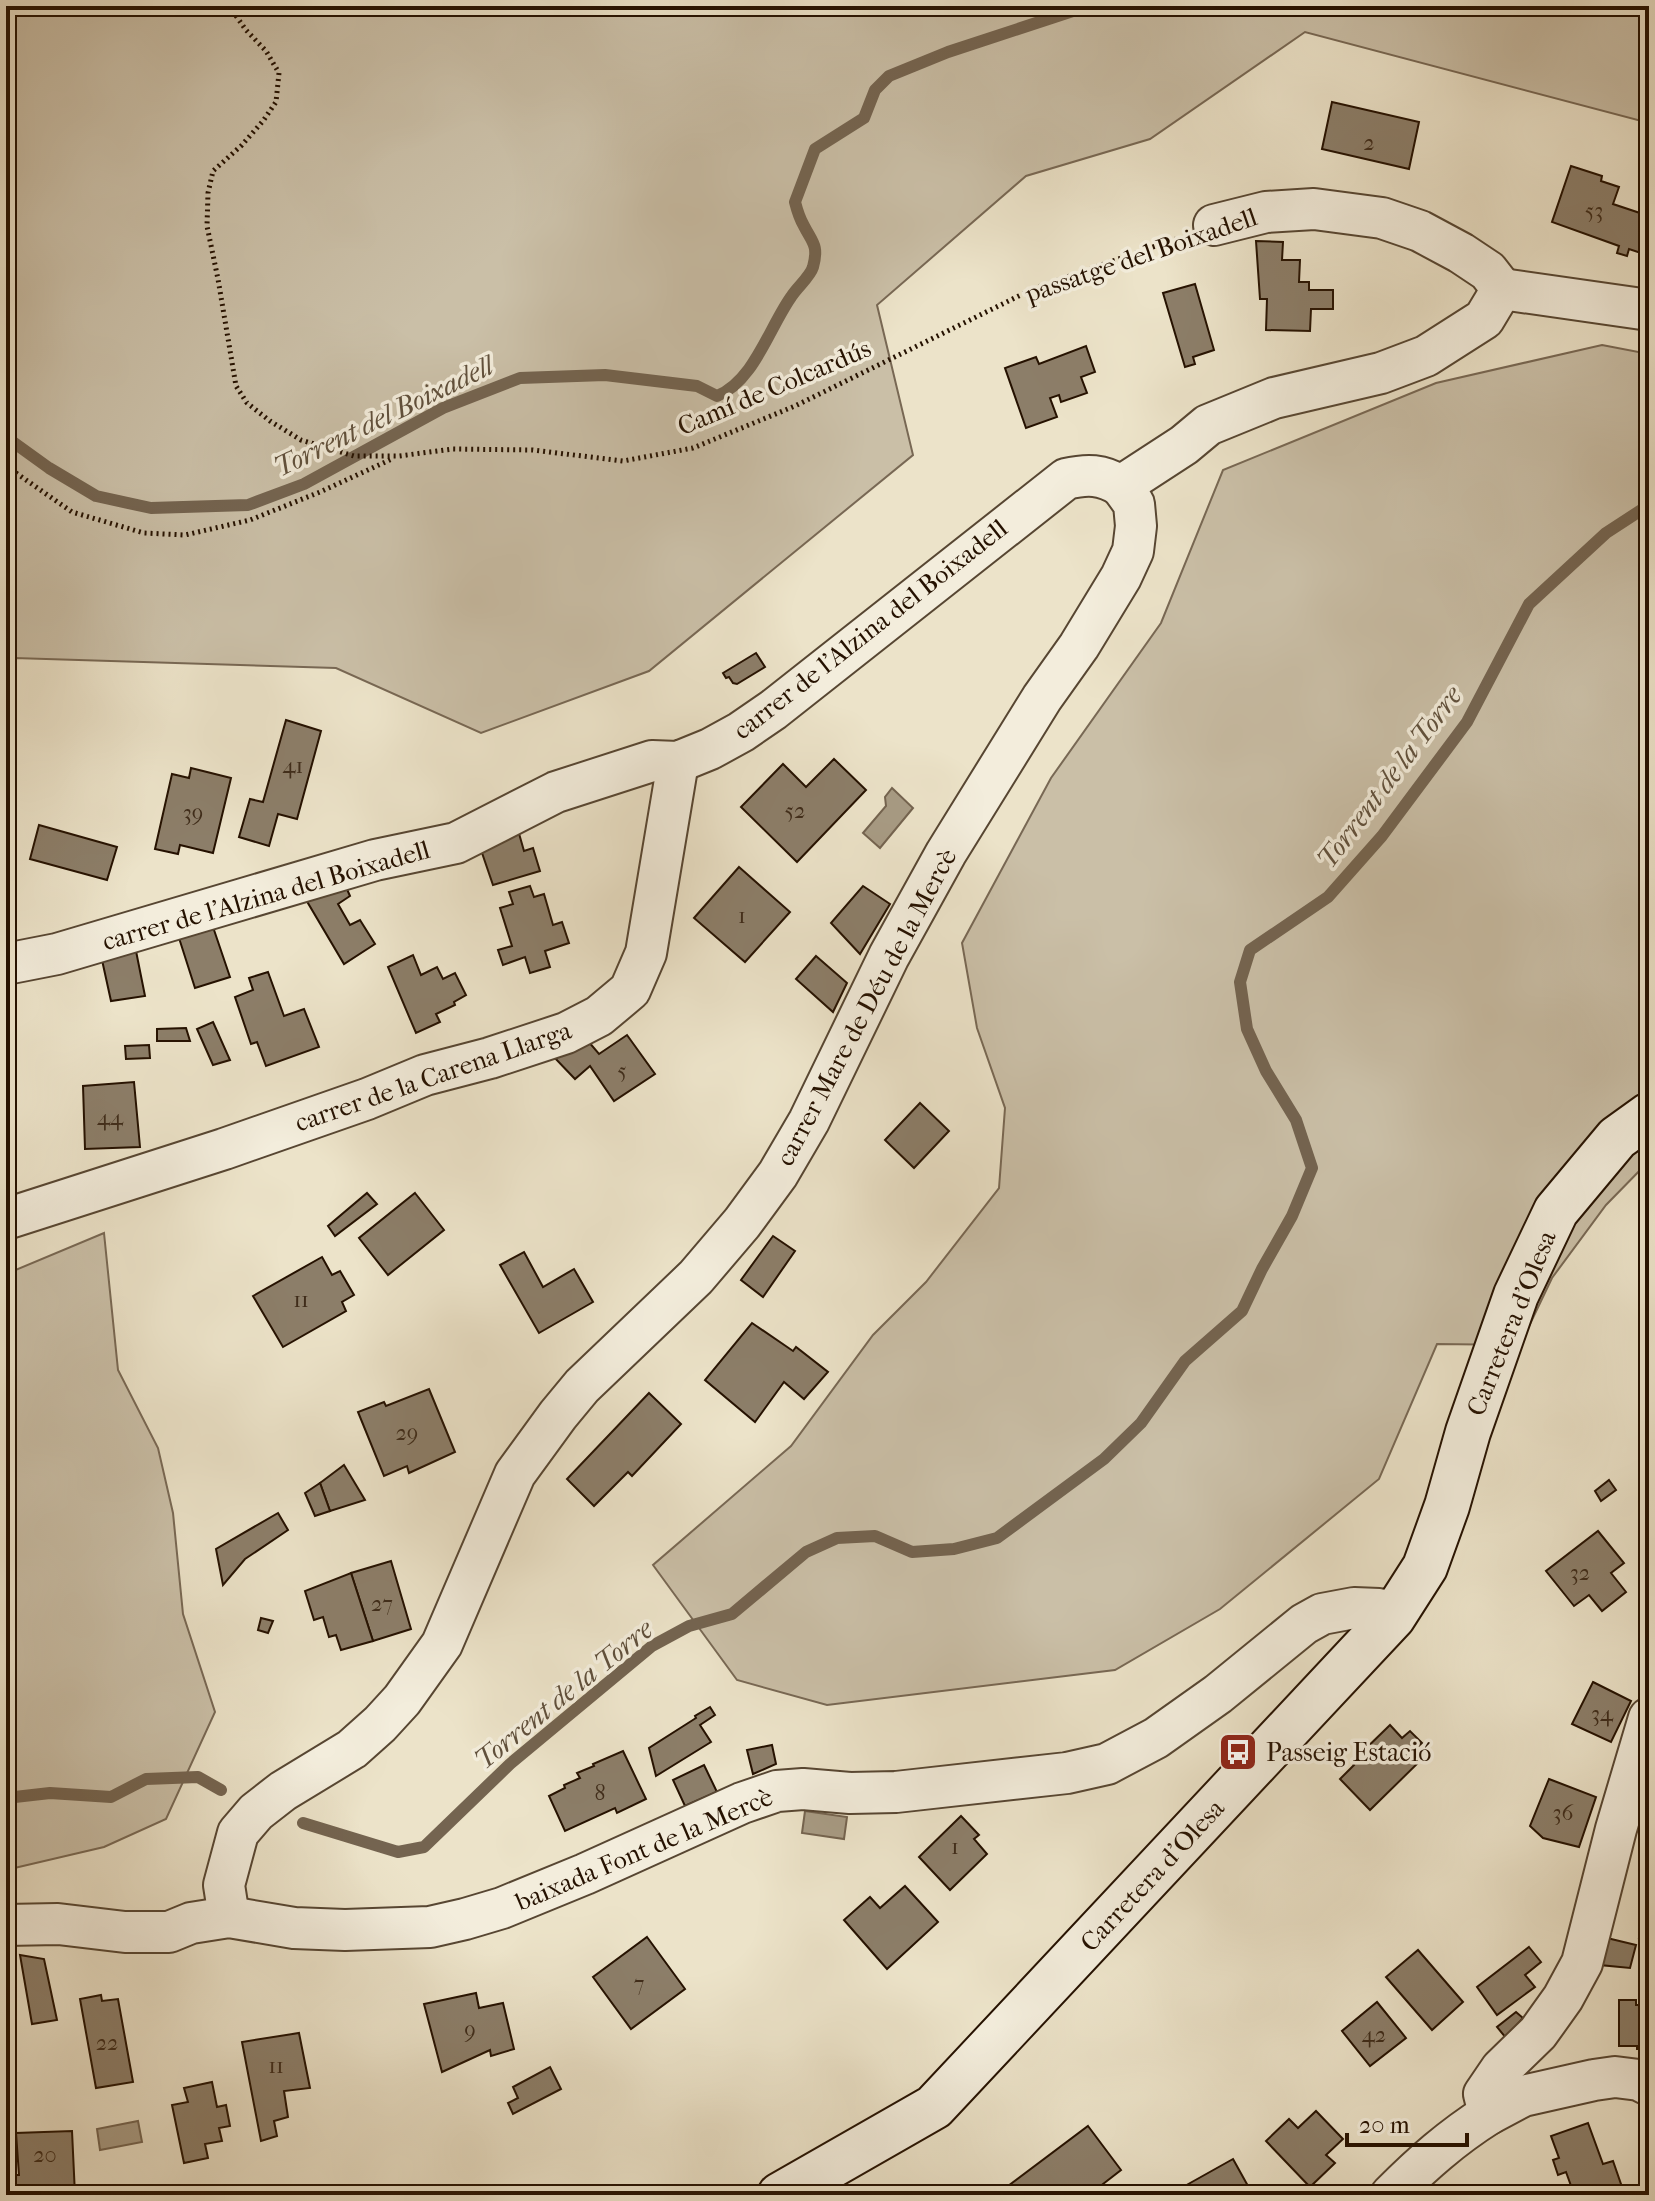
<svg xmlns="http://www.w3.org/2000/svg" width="1655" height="2201" viewBox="0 0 1655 2201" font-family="'IM FELL French Canon',serif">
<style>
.green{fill:#cabfa7;stroke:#786854;stroke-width:2}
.water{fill:#a89c85;stroke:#746450;stroke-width:2}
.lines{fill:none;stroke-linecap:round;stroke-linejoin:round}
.stream{stroke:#746450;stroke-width:12}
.building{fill:#8c7e69;stroke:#251100;stroke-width:2}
.street-casing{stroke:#574632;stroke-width:44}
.secondary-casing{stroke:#251100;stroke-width:48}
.path{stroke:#251100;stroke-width:5;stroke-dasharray:2 4;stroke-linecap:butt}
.street{stroke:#f3eddc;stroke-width:40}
.secondary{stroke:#f3eddc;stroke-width:44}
.labels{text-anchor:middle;stroke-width:7;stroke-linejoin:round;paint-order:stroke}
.number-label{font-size:22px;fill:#3f2c1a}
.street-label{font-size:26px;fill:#251100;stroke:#f3eddc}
.poi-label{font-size:26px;fill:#251100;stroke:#f3eddc;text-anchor:start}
.water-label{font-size:28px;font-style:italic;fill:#60503c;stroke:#f3eddc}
</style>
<rect width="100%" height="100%" fill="#ece3c9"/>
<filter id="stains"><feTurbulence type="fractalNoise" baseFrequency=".0025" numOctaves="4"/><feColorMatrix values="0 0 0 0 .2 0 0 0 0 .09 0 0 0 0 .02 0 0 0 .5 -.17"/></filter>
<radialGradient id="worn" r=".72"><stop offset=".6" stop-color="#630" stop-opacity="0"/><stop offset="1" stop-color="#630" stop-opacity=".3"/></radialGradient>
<g class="green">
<polygon points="6,6 1649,6 1649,123 1305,32 1150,139 1026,176 877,305 913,455 649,671 481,733 336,668 14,658 6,660"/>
<polygon points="1602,345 1649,354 1649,1161 1606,1205 1552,1278 1520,1345 1437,1344 1379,1479 1220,1609 1115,1670 827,1705 737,1680 653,1565 791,1446 873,1335 926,1282 999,1188 1005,1108 977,1028 962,943 1051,778 1161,623 1223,470 1436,383"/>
<polygon points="104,1233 118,1370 158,1448 173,1513 183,1614 215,1712 166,1819 104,1847 6,1870 6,1274"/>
</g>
<g class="water">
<polygon points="892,788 913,808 880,848 863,833 886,806 885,797"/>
<polygon points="805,1811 847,1817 844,1839 802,1833"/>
<polygon points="138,2121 142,2142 100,2150 97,2129"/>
</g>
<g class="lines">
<g class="stream">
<path d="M6,437L49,468L96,496L151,508L248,505L304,484L443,408L520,378L605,375L697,386L717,396C754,381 769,328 791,297C797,287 810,277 813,267C819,245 812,242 804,226C800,219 797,210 795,202L815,149L864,118L875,90L889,76L948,52L1088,6"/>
<polyline points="6,1798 50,1793 111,1797 146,1779 198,1777 221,1790"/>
<polyline points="303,1823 398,1852 424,1847 510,1764 652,1646 689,1626 732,1614 806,1552 837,1538 875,1536 912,1552 954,1549 997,1538 1104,1459 1141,1423 1185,1361 1242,1311 1262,1269 1292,1216 1312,1168 1296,1120 1266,1071 1247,1029 1240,982 1250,950 1328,897 1382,836 1467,722 1529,604 1606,533 1649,505"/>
</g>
</g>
<g class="building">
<polygon points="1332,102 1419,122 1409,169 1322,149"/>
<polygon points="1571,166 1602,176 1601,181 1619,187 1613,204 1649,216 1647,255 1629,249 1627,256 1617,253 1619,246 1552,222"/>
<polygon points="1256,241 1283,242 1282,260 1300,260 1299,282 1309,282 1309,290 1333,290 1333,309 1311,309 1310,331 1266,330 1267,299 1260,299"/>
<polygon points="1195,284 1214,350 1193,357 1195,364 1185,367 1163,293"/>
<polygon points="1086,346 1095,372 1081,377 1087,393 1061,402 1059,395 1050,398 1057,417 1026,428 1005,368 1036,357 1039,364"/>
<polygon points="756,653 765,667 737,684 733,683 729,677 726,678 723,673"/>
<polygon points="286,720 321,731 297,819 278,814 269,846 239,837 250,799 263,802"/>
<polygon points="834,759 866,790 797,862 741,807 783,764 806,787"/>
<polygon points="191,768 231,778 213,853 180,845 178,854 155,849 172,774 189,778"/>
<polygon points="39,825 117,847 107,880 30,859"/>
<polygon points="518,830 524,851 533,848 540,871 493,885 480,847"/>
<polygon points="739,867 790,912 745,962 694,918"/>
<polygon points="530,886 534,897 544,894 553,925 562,922 569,943 545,951 550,967 530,973 525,957 503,965 498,950 512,946 500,908 513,904 509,892"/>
<polygon points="863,886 890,904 860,954 831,923"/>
<polygon points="346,887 350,896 338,904 350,925 360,920 375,944 344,964 305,898"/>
<polygon points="213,927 230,977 195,988 179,938"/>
<polygon points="136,951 145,996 111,1001 102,960"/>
<polygon points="413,955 421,975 437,967 443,979 455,973 466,995 454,1002 455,1005 436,1014 440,1022 416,1033 388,967"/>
<polygon points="816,956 847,983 833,1012 796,979"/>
<polygon points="268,972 284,1016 304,1009 319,1047 266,1066 257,1042 251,1044 235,997 253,990 249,978"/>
<polygon points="213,1022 230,1060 213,1065 197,1029"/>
<polygon points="186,1028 190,1041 157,1041 157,1029"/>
<polygon points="627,1035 655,1074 614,1101 590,1066 575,1079 551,1054 588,1041 599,1054"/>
<polygon points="149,1045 150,1058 126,1059 125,1046"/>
<polygon points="134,1082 140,1147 85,1149 83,1086"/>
<polygon points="920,1103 949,1131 914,1168 885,1140"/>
<polygon points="367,1193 377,1204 335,1236 328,1226"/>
<polygon points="415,1193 444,1230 388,1275 359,1238"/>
<polygon points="773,1236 795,1251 763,1297 741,1280"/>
<polygon points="524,1252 543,1287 574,1269 593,1302 539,1333 500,1265"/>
<polygon points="322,1257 332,1275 340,1271 354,1295 342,1302 346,1311 283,1347 253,1296"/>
<polygon points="752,1323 793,1351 796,1347 828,1372 804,1399 784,1382 755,1422 705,1380"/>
<polygon points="429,1389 455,1452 409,1473 407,1466 384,1476 358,1412 384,1402 386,1406"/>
<polygon points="649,1393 681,1424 632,1476 628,1472 594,1506 567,1479"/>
<polygon points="344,1465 365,1500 330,1511 320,1483"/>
<polygon points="1609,1480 1616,1490 1601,1501 1595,1491"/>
<polygon points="320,1483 330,1511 315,1516 305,1493"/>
<polygon points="278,1513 288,1530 245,1559 223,1585 216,1549"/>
<polygon points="1598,1531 1624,1563 1611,1573 1626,1592 1602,1611 1589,1595 1574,1606 1546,1571"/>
<polygon points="391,1561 411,1629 373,1641 351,1573"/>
<polygon points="351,1573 373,1641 341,1650 336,1635 329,1637 323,1617 314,1620 305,1591"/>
<polygon points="261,1618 273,1621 268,1633 258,1630"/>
<polygon points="1593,1682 1631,1701 1611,1742 1572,1724"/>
<polygon points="710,1707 715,1715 700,1725 711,1742 656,1776 649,1748 696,1718 695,1716"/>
<polygon points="1390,1725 1402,1738 1410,1731 1422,1743 1414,1750 1422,1759 1370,1810 1340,1779 1354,1765 1352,1762"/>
<polygon points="772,1745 776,1764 753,1774 747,1750"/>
<polygon points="623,1751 646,1799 617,1813 615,1808 565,1831 549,1796 565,1788 564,1785 580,1778 577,1773 594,1766 593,1764"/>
<polygon points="704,1765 717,1792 685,1806 673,1780"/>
<polygon points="1549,1779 1596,1797 1579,1847 1543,1838 1530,1826"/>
<polygon points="961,1816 979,1835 974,1839 987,1854 950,1890 919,1857"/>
<polygon points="905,1886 938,1922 887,1969 844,1920 870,1897 880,1908"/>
<polygon points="1649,1892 1649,1940 1639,1938"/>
<polygon points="647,1937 685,1989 631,2029 593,1977"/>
<polygon points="1607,1938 1636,1945 1630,1968 1600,1965"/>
<polygon points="1529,1947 1541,1962 1525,1975 1535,1987 1497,2015 1477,1987"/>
<polygon points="1418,1950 1463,2002 1432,2030 1386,1977"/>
<polygon points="20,1955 44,1959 57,2020 32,2024"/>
<polygon points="476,1993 479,2008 503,2003 514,2049 491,2056 490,2050 442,2072 424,2004"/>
<polygon points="101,1995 102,2001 118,1999 133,2082 96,2088 80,1999"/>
<polygon points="1619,2000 1636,2000 1636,2005 1649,2005 1649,2049 1637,2049 1637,2046 1619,2046"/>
<polygon points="1377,2002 1406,2038 1370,2066 1342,2031"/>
<polygon points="1516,2012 1523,2018 1506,2038 1497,2027"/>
<polygon points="299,2033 310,2088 284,2091 288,2117 274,2121 277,2136 261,2141 242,2042"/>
<polygon points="550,2067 561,2089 513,2114 508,2103 518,2098 513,2087"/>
<polygon points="212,2082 217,2107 226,2105 230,2126 219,2128 222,2141 205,2144 208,2158 184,2163 172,2105 188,2102 184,2088"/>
<polygon points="1316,2111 1343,2139 1326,2155 1335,2163 1310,2187 1266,2141 1289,2119 1298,2128"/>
<polygon points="1588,2123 1603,2164 1613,2161 1622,2187 1600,2195 1593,2195 1591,2189 1574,2194 1566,2172 1558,2175 1553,2160 1559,2158 1551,2136"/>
<polygon points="1088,2126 1121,2170 1094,2191 1098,2195 996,2195"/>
<polygon points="72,2131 75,2195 13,2195 12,2175 19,2175 16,2133"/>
<polygon points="1233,2159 1253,2195 1188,2195 1183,2187"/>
<polygon points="280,2191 307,2192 320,2195 279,2195"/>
</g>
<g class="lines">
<g class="street-casing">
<g id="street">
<polyline points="1214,225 1266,212 1314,209 1382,218 1420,231 1461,253 1488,271 1502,289"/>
<polyline points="1502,289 1649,310"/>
<path d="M6,964L57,954L375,860L456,843L556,792L652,761L678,762L710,749L741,732L773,710L1066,479C1087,474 1102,474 1121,486L1184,445L1208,425L1274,398L1381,373L1426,356L1484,319L1502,289"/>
<polyline points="6,1219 224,1149 367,1099 425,1075 490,1058 566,1033 599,1016 630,990 646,953 678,762"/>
<polyline points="229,1917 224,1885 238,1833 256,1812 283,1791 352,1749 380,1724 402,1700 442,1644 515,1474 558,1415 582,1386 696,1277 742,1223 778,1174 809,1121 889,956 946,853 1042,698 1079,646 1121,577 1133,551 1136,526 1134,504 1121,486"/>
<polyline points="6,1925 58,1924 125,1932 169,1932 191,1923 229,1917 294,1928 345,1930 430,1927 465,1919 502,1908 585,1874 742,1803 777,1791 803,1789 850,1793 896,1792 1067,1773 1107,1764 1156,1738 1218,1694 1304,1624 1322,1614 1354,1608 1379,1609 1393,1617"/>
<polyline points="1489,2114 1523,2096 1594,2080 1615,2077 1639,2080 1649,2085"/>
<path d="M1391,2195C1422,2164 1451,2138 1489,2114L1484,2094L1501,2069L1538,2033L1563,1998L1582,1963L1616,1829L1649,1718"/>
</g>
</g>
<g class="secondary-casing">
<polyline id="secondary" points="780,2195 934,2107 1393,1617 1425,1567 1447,1506 1468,1432 1516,1295 1556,1211 1617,1138 1649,1115"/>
</g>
<g class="path">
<polyline points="229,6 246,30 266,51 279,73 276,102 263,121 242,145 213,171 208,193 207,226 218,279 236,386 247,403 270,421 301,440 354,456 399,456 453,449 533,450 623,461 693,448 795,406 1035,288 1176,239"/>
<polyline points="6,466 72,512 144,533 185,535 250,520 320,492 394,458"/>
</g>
<use href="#street" class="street"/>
<use href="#secondary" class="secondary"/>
</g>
<defs>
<g id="bus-square" transform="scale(2)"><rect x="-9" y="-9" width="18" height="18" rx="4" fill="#8f2418" stroke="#f3eddc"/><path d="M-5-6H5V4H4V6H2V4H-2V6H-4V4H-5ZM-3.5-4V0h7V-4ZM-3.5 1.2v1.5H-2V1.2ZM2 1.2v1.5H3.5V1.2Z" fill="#fff"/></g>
</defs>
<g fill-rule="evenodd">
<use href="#bus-square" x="1238" y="1752"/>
</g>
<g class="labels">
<g class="number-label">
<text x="1369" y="150">2</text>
<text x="1594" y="218">53</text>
<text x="293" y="773">41</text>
<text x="795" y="818">52</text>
<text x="193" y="820">39</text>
<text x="742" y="923">1</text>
<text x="622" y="1078">5</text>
<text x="110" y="1125">44</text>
<text x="301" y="1307">11</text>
<text x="407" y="1440">29</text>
<text x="1580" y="1580">32</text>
<text x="382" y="1611">27</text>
<text x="1602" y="1721">34</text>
<text x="600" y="1800">8</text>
<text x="1563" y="1820">36</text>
<text x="955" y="1854">1</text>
<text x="639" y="1991">7</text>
<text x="470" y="2037">9</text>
<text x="1374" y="2042">42</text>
<text x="107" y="2050">22</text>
<text x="276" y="2073">11</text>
<text x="45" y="2162">20</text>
</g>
<g class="street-label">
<text transform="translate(1141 255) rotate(-19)" y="9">passatge del Boixadell</text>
<text transform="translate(774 387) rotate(-23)" y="9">Camí de Colcardús</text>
<text transform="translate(870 629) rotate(-38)" y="9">carrer de l'Alzina del Boixadell</text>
<text transform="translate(266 895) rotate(-16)" y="9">carrer de l'Alzina del Boixadell</text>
<text transform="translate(866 1007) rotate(-62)" y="9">carrer Mare de Déu de la Mercè</text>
<text transform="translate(433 1076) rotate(-19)" y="9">carrer de la Carena Llarga</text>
<text transform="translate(1511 1323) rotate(-68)" y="9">Carretera d'Olesa</text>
<text transform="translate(644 1849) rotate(-23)" y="9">baixada Font de la Mercè</text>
<text transform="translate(1152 1875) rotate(-47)" y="9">Carretera d'Olesa</text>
</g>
<g class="poi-label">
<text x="1266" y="1761">Passeig Estació</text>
</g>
<g class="water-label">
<text transform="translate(383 416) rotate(-26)" y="10">Torrent del Boixadell</text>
<text transform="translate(1389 777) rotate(-53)" y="10">Torrent de la Torre</text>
<text transform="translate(563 1694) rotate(-39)" y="10">Torrent de la Torre</text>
</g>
</g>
<rect width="1655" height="2201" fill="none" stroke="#ece3c9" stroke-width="32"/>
<rect x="8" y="8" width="1639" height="2185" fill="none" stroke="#251100" stroke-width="4"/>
<rect x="16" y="16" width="1623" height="2169" fill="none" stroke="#251100" stroke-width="2"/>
<path d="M1347 2133v12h120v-12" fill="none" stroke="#251100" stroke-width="4"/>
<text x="1359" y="2133" font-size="24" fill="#251100" stroke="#f3eddc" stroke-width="6" paint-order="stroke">20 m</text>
<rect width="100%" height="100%" filter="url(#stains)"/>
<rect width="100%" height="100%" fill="url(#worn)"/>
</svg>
